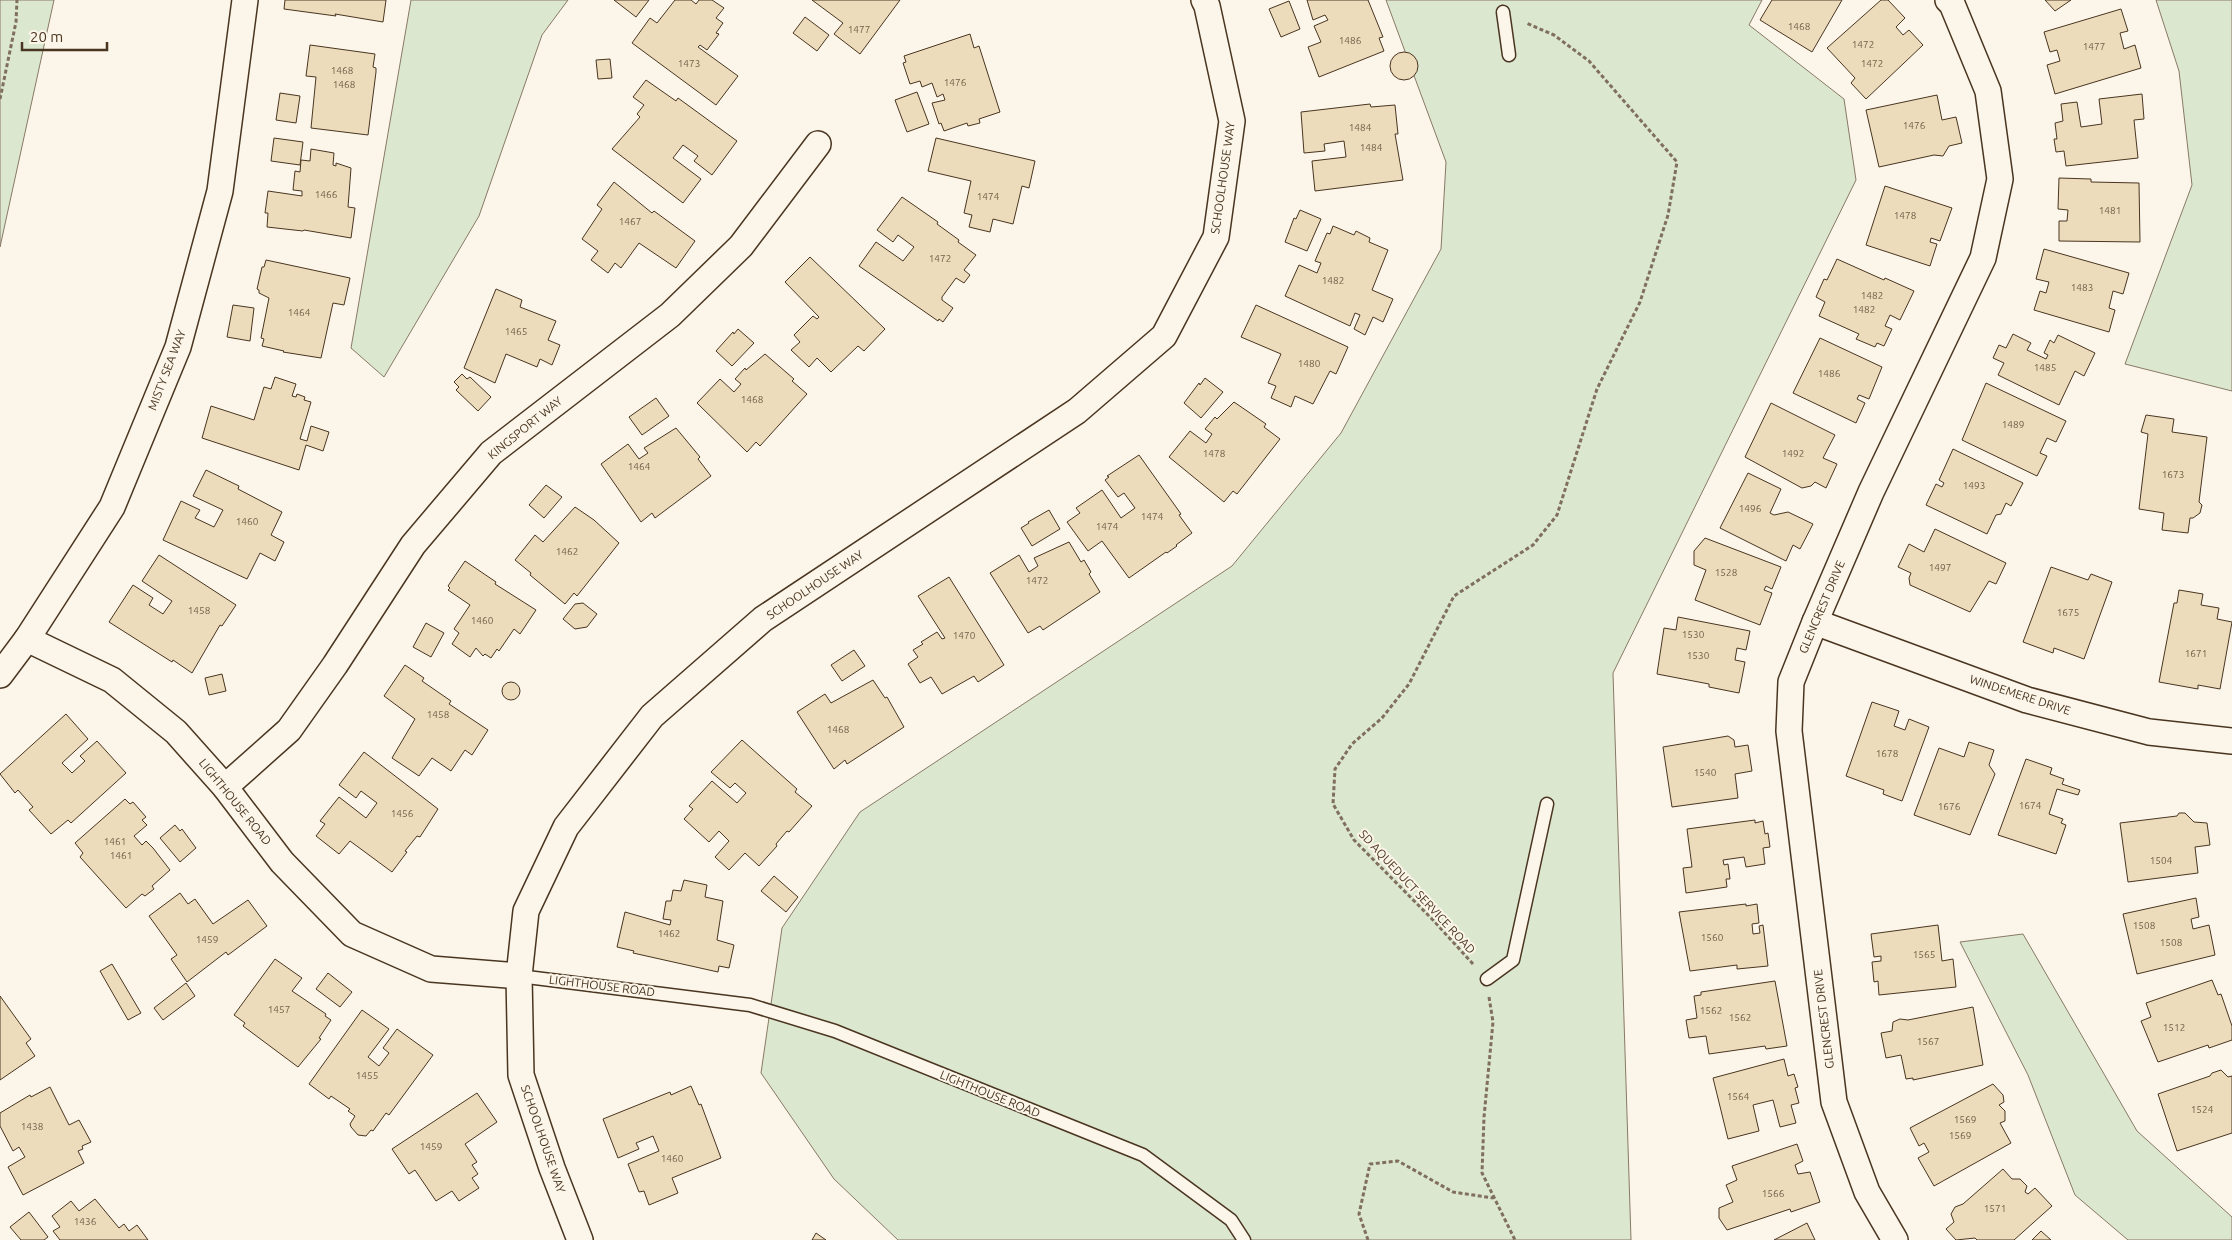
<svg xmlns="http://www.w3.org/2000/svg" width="2232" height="1240" viewBox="0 0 2232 1240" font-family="Ubuntu,sans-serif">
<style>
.green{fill:#dce7d0;stroke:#887966}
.building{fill:#ecdcbc;stroke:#4a3520}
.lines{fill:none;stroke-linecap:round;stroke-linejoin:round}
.lane-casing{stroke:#4a3520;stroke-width:15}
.street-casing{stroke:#4a3520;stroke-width:28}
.path{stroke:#7f6f5c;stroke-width:3;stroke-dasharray:4 2.5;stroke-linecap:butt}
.lane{stroke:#fbf6e9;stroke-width:12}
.street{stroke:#fbf6e9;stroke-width:25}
.labels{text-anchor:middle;stroke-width:4;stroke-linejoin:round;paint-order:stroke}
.number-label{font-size:10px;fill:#725f47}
.street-label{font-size:12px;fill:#4a3520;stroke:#fbf6e9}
</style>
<rect width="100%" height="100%" fill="#fbf6e9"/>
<g class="green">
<polygon points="0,0 54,0 0,247"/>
<polygon points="411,0 568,0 542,35 479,216 384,377 351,348"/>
<polygon points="1386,0 1762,0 1749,25 1844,99 1856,180 1613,673 1631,1240 898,1240 834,1179 761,1073 782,928 860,812 1232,566 1341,433 1441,249 1446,162"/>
<polygon points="2156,0 2232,0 2232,391 2125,364 2192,185 2179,71"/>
<polygon points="2023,934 2137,1131 2232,1217 2232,1240 2128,1240 2075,1195 2028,1075 1960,942"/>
</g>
<g class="building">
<polygon points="285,0 386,0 383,22 335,14 336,16 284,9"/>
<polygon points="614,0 649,0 636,17"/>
<polygon points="675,0 691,0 696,4 699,0 712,0 724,8 716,18 723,23 716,33 719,34 707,50 700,45 698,47 738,76 716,105 632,43 650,18 657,23"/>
<polygon points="812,0 900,0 860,54 834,34 843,23"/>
<polygon points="1307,0 1368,0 1383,37 1379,38 1384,51 1319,77 1308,47 1321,42 1314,26 1328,20 1325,15 1313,20"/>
<polygon points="1772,0 1842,0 1812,52 1760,20"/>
<polygon points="1881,0 1888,0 1905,18 1896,27 1903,35 1909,30 1923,45 1866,99 1851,83 1855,78 1827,48"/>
<polygon points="2045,0 2071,0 2055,11"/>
<polygon points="1289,1 1300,29 1281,37 1269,9"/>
<polygon points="2121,9 2128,31 2120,33 2124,49 2135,45 2141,68 2055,94 2047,65 2060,61 2057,50 2050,52 2044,32"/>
<polygon points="805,17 829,35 817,51 793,33"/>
<polygon points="970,34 974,48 979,46 1000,112 979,119 980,123 968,126 967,123 944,131 941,123 939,124 932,103 945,100 943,94 937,97 932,83 922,87 920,81 910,84 903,63 906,62 904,56"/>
<polygon points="310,45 375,54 373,67 376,68 376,72 368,135 311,128 316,77 306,76"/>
<circle cx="1404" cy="66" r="14"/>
<polygon points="610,59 612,78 598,79 596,60"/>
<polygon points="646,80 676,101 678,98 737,141 712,175 694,161 698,156 683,145 673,158 701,179 683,203 612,149 640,117 637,114 644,105 633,97"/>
<polygon points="917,92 929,124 907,132 895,100"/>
<polygon points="280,93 300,96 296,123 276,120"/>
<polygon points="2142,94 2144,119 2134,120 2138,158 2066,166 2064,151 2056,152 2054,139 2057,139 2055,123 2063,121 2061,104 2077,102 2081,127 2102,124 2099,99"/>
<polygon points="1937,95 1942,120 1956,117 1962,143 1949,146 1943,156 1934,155 1879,167 1866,110"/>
<polygon points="1370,104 1371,107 1395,105 1398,134 1395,134 1403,180 1315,191 1312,161 1346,157 1344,141 1324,144 1325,151 1304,153 1301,112"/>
<polygon points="274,138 303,142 300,165 271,161"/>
<polygon points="936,138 1035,161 1029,188 1022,186 1013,224 993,219 990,232 969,227 972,215 964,213 971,181 928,171"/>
<polygon points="311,149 334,153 333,165 336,166 336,163 351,168 348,207 355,208 351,238 304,230 303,231 267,227 268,213 265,213 268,191 302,196 302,191 293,190 295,171 300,172 301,160 310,161"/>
<polygon points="2059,178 2091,179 2091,182 2139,183 2140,242 2059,241 2059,221 2067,221 2068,210 2058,209"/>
<polygon points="614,182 652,213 654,211 695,241 676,268 639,243 621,268 615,263 608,273 591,260 598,251 582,239 602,209 597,205"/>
<polygon points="1885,186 1952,208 1940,241 1931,238 1930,242 1937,244 1930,266 1866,245"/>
<polygon points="902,197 938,222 937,224 959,240 958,242 976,255 964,270 970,275 964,283 956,278 942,297 942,300 953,308 943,322 939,319 938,321 859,266 876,242 903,261 914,247 898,235 893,242 877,230"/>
<polygon points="1300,210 1321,219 1307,251 1285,242 1294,218 1296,219"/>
<polygon points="1333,226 1354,235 1356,231 1370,238 1369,242 1388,250 1372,290 1393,299 1383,322 1373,317 1365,335 1354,329 1360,315 1355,313 1350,326 1285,296 1299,265 1317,273 1321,263 1315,261 1327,233 1330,234"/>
<polygon points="2044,249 2129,273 2123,294 2113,291 2109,308 2115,310 2109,332 2034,310 2040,291 2046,293 2049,282 2036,279"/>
<polygon points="810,257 885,329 864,351 858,346 831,372 817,358 809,367 791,350 800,342 794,335 813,316 817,319 819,317 785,282"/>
<polygon points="1837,259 1884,280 1885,278 1914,291 1900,320 1890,315 1885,326 1892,329 1884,346 1877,343 1875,347 1856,339 1859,334 1819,316 1825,302 1816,297 1824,279 1827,280"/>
<polygon points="266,260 350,278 344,305 333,303 321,358 283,352 284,351 262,346 264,339 261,338 269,298 259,293 259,290 257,289 262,267 264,267"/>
<polygon points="496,289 522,300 520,307 556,321 548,340 560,345 552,365 540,359 537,367 506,354 495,383 464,368"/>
<polygon points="233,305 254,308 250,341 227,337"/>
<polygon points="1256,305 1348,347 1336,374 1330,371 1313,404 1295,396 1291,407 1271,398 1276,386 1268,383 1281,354 1241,337"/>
<polygon points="738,329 754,343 732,366 716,351 733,332 734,334"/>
<polygon points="2013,334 2031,343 2027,350 2046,359 2048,355 2044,353 2050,340 2054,343 2058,335 2095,353 2084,376 2075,371 2059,405 1998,375 2004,363 1993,358 1999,345 2006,348"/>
<polygon points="1820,338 1882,367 1869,399 1859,395 1857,399 1865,403 1856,423 1793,393"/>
<polygon points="765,354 794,379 792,381 807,394 760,446 756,442 747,452 697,403 720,379 734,392 741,384 735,379 745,368 746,370"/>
<polygon points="462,374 467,379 470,377 491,397 478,411 456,390 459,387 454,382"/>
<polygon points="275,377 296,384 292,396 296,397 297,394 305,397 304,400 311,402 300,439 307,441 311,426 329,432 323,451 306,445 299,470 202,438 211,406 254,420 264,387 271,389"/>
<polygon points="1205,378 1223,392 1201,418 1184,403 1199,383 1200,385"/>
<polygon points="1986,383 2066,421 2056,442 2047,438 2040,453 2047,456 2037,476 1962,440"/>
<polygon points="656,398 669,416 642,435 629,417"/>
<polygon points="1234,402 1266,424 1264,427 1280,439 1237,494 1233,491 1224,502 1169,457 1190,431 1206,443 1212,434 1205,429 1215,417 1217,419"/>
<polygon points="1771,403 1835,435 1823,458 1837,464 1826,488 1815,482 1811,486 1802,488 1745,457"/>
<polygon points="2146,415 2174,419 2172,432 2207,437 2199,502 2202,505 2200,513 2193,518 2190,518 2188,533 2162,530 2164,513 2139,509 2148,434 2141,432"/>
<polygon points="676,428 700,457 698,459 711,476 655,518 652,513 641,522 601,464 628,444 639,459 648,453 644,448"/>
<polygon points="1953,449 2023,483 2011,506 2006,503 2001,514 1996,515 1987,534 1926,505 1936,484 1942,487 1944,483 1939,480"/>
<polygon points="1139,455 1181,514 1179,515 1192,533 1176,545 1177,546 1167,553 1166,552 1129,578 1102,541 1088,551 1067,522 1080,513 1076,508 1102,490 1121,518 1135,508 1124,493 1118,497 1105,480 1109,477 1107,476"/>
<polygon points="206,470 239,486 238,489 282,512 271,535 284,542 275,561 260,553 247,579 163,540 181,501 200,510 195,518 214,527 223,510 193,496"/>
<polygon points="1748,473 1781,489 1770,513 1774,515 1788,512 1813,524 1800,549 1793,545 1786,561 1720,528"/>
<polygon points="546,485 562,497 544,518 529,505"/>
<polygon points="575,507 594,520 619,543 577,596 574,593 565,604 530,575 531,573 515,560 535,535 543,542"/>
<polygon points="1049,510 1060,529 1032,546 1021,528 1029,523 1028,522"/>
<polygon points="1935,529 2006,563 1996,584 1989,581 1970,612 1910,585 1909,578 1911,573 1898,567 1909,544 1924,552"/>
<polygon points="1705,538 1781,567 1772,589 1766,586 1764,590 1772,593 1760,625 1695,600 1706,570 1694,565 1694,551"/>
<polygon points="1069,542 1081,562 1084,560 1091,572 1089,574 1100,592 1043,630 1040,626 1028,633 990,573 1019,555 1029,572 1038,566 1034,558"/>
<polygon points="159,555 236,605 222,626 220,625 192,673 173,660 172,662 109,622 133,585 153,598 149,605 163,614 172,601 142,581"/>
<polygon points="465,561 496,582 495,584 536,610 520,634 514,629 499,651 497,649 491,658 485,654 483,656 476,648 470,657 452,644 459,633 454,629 470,605 448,590 450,588 448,586"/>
<polygon points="2051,567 2088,580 2091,574 2112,582 2084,659 2054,648 2053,653 2023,642"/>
<polygon points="949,577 1004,665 978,682 974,676 942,694 931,677 920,683 908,664 918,657 913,650 923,644 921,642 937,632 942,639 945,638 918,596"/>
<polygon points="2179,590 2203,594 2201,605 2219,608 2217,619 2232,622 2220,689 2198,685 2198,689 2159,682 2174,603 2177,603"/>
<polygon points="583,603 597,614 587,627 575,629 563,619 575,604"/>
<polygon points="1678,617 1750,631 1746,650 1737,648 1735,660 1745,662 1739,693 1709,687 1709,684 1657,674 1664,628 1676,630"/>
<polygon points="426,623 444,633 431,657 413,647"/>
<polygon points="854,650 865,666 842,681 831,665"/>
<polygon points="405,665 424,678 422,681 451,701 449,704 488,730 472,755 465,750 451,771 432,758 419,776 392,758 415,719 384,696"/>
<polygon points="222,674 226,691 209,695 205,678"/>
<polygon points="873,680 885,698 887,697 904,727 847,764 845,760 834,769 797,712 825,694 831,703"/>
<circle cx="511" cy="691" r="9"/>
<polygon points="1872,702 1899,711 1894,726 1905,730 1909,719 1929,727 1902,801 1883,794 1884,790 1846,776"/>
<polygon points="66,714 88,739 62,763 72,773 85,761 80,756 97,741 126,773 71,823 68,820 51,834 29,810 33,807 18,790 15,793 0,774"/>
<polygon points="1728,736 1734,740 1735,747 1748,745 1752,771 1735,774 1738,798 1672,807 1663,747"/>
<polygon points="742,740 797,789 795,792 812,806 789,832 787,831 776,844 777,846 759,866 745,853 729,870 715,857 729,841 719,831 709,842 684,819 693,809 689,806 712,781 737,803 746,793 735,783 730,788 711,772"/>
<polygon points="1969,742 1994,750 1989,765 1995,774 1970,835 1914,815 1939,748 1964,757"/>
<polygon points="364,752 438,809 420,837 417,836 405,851 407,852 392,872 350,841 339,854 316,836 325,824 320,821 339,797 366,818 377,803 361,791 356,798 339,785"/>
<polygon points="2026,759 2052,768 2050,774 2064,779 2062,784 2080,790 2078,795 2057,789 2049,814 2063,819 2061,823 2066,825 2056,854 1998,835"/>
<polygon points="125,799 130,804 133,802 146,817 142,820 147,825 134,836 142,845 146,841 153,848 170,870 152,886 154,889 145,896 142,894 126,908 80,857 83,853 75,843"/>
<polygon points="2179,813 2185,813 2194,822 2207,823 2210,845 2195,847 2198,873 2128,882 2120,823 2177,816"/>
<polygon points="1755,820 1755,823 1763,821 1765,834 1768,833 1770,847 1763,848 1765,864 1746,867 1744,857 1723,860 1724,865 1728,864 1730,879 1726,879 1727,887 1686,893 1683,868 1692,867 1687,829"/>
<polygon points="175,825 180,831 182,829 196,848 180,862 160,838"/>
<polygon points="774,876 798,897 786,912 761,891"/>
<polygon points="684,880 707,885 705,897 723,901 717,940 734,945 729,968 719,966 718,972 633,953 634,951 617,947 625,912 670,925 671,920 663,919 666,901 671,901 673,890 681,891"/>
<polygon points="180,893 188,904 195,899 213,924 248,900 267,926 228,955 226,952 187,982 171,959 177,955 149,916"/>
<polygon points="2196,898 2199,917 2191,919 2193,929 2209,925 2215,955 2137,974 2123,914"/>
<polygon points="1746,904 1746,906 1757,904 1759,923 1752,924 1753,934 1760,933 1759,926 1763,925 1768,966 1737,969 1737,965 1690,971 1679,912"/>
<polygon points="1938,925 1942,961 1953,959 1956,987 1879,995 1878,981 1874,982 1872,962 1881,961 1881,956 1874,957 1871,934"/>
<polygon points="275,959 302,978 292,991 326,1014 325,1016 331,1020 319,1038 321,1039 298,1067 243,1026 245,1023 234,1015"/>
<polygon points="112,964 141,1013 128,1020 100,971"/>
<polygon points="328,973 352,992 340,1007 316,989"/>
<polygon points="2212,980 2218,995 2221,994 2232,1026 2232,1040 2209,1048 2208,1045 2158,1062 2141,1021 2151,1017 2146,1003"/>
<polygon points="1775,981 1787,1046 1766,1049 1765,1046 1709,1054 1706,1036 1689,1038 1686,1020 1697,1018 1694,996 1701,995 1701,992"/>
<polygon points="186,983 195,996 163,1020 154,1008"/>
<polygon points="0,996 31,1039 26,1043 35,1056 0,1080"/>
<polygon points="1973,1007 1983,1065 1913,1080 1913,1078 1906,1079 1901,1055 1886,1058 1881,1033 1892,1031 1893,1022 1900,1019 1908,1020"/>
<polygon points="362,1010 389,1029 368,1057 379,1066 389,1053 383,1048 397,1029 433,1055 389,1115 386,1113 373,1131 371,1130 366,1136 358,1135 351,1127 350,1124 355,1116 348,1111 350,1109 331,1096 329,1099 309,1084"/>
<polygon points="1784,1059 1788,1076 1794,1074 1798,1087 1795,1088 1799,1103 1791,1105 1796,1123 1780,1127 1773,1100 1753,1105 1759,1131 1728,1139 1713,1078"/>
<polygon points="2221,1070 2228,1077 2232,1076 2232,1133 2177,1151 2158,1094 2210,1076 2212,1073"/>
<polygon points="1993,1084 2003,1095 2004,1102 1999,1105 2005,1111 2005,1121 2000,1123 2011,1143 1934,1186 1918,1158 1929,1152 1924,1143 1919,1146 1910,1128"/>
<polygon points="691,1086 699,1105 701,1104 721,1158 672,1178 678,1193 649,1205 644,1191 639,1192 628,1164 659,1151 653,1136 636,1143 639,1149 618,1158 603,1119 670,1092 671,1095"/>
<polygon points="50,1087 69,1125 79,1120 91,1142 82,1146 83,1149 78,1151 84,1163 23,1195 8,1167 25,1157 19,1147 13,1151 0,1126 0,1113 30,1095 31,1097"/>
<polygon points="477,1093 497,1122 465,1144 477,1162 472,1165 478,1174 472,1178 479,1188 459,1201 452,1191 436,1201 415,1170 409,1174 392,1149"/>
<polygon points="1797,1144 1803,1161 1795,1165 1798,1174 1810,1172 1820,1202 1791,1212 1790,1209 1727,1230 1719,1218 1719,1208 1733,1202 1726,1185 1737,1180 1732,1166"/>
<polygon points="2003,1169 2012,1179 2020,1179 2027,1186 2025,1192 2028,1194 2035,1188 2052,1206 2014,1240 1977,1240 1975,1238 1956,1240 1946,1229 1954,1222 1951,1214 1955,1207 1963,1204"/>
<polygon points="95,1199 119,1228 124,1224 129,1231 137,1225 148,1240 60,1240 53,1231 60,1227 52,1216 71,1201 79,1211"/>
<polygon points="29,1212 48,1237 44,1240 21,1240 10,1227"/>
<polygon points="1807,1223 1815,1240 1774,1240"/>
<polygon points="2041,1231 2051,1240 2032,1240"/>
<polygon points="816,1233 826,1240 812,1240"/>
</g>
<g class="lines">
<g class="lane-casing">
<g id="lane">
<polyline points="1503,12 1509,55"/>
<polyline points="519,976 750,1005 835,1031 1143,1155 1231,1220 1244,1240"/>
<polyline points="1487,979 1513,960 1547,804"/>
</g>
</g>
<g class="street-casing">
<g id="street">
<polyline points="1815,622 2027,700 2149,732 2232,741"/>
<polyline points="27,639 112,680 176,732 225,787 282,862 352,934 431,969 519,976"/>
<polyline points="0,675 27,639 112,507 178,347 220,191 245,0"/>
<polyline points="225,787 289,730 335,665 413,545 491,453 670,315 741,246 818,144"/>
<polyline points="580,1240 552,1168 521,1075 519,976 526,911 566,827 652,716 763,619 1077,411 1164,336 1216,237 1232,121 1207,6 1204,0"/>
<polyline points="1895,1240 1867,1192 1834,1102 1789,731 1791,682 1815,622 1871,492 1983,258 2000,179 1988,91 1952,4 1948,0"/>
</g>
</g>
<g class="path">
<polyline points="0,99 16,22 17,0"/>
<polyline points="1473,964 1433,920 1354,840 1333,804 1335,769 1352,744 1382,718 1409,684 1454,596 1533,545 1557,515 1597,389 1640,302 1668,215 1677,162 1589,61 1554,35 1526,23"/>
<polyline points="1489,997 1493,1022 1484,1117 1482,1173 1515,1240"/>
<polyline points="1368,1240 1359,1214 1370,1164 1398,1161 1453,1192 1493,1198"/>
</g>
<use href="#lane" class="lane"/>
<use href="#street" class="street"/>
</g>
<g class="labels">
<g class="number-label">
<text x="1799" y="30">1468</text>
<text x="859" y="33">1477</text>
<text x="1350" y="44">1486</text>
<text x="1863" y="48">1472</text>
<text x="2094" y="50">1477</text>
<text x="689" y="67">1473</text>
<text x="1872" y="67">1472</text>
<text x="342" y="74">1468</text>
<text x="955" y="86">1476</text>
<text x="344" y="88">1468</text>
<text x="1914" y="129">1476</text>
<text x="1360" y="131">1484</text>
<text x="1371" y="151">1484</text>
<text x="326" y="198">1466</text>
<text x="988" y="200">1474</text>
<text x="2110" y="214">1481</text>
<text x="1905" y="219">1478</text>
<text x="630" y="225">1467</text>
<text x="940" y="262">1472</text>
<text x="1333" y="284">1482</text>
<text x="2082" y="291">1483</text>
<text x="1872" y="299">1482</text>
<text x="1864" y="313">1482</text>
<text x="299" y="316">1464</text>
<text x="516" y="335">1465</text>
<text x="1309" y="367">1480</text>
<text x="2045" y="371">1485</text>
<text x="1829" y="377">1486</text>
<text x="752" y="403">1468</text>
<text x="2013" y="428">1489</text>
<text x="1214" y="457">1478</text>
<text x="1793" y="457">1492</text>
<text x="639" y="470">1464</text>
<text x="2173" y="478">1673</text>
<text x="1974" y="489">1493</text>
<text x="1750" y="512">1496</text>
<text x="1152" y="520">1474</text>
<text x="247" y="525">1460</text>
<text x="1107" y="530">1474</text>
<text x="567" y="555">1462</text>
<text x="1940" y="571">1497</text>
<text x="1726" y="576">1528</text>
<text x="1037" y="584">1472</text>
<text x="199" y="614">1458</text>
<text x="2068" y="616">1675</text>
<text x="482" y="624">1460</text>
<text x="1693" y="638">1530</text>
<text x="964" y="639">1470</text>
<text x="2196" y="657">1671</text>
<text x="1698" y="659">1530</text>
<text x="438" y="718">1458</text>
<text x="838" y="733">1468</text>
<text x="1887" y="757">1678</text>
<text x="1705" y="776">1540</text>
<text x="2030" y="809">1674</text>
<text x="1949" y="810">1676</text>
<text x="402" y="817">1456</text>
<text x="115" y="845">1461</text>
<text x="121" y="859">1461</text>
<text x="2161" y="864">1504</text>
<text x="2144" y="929">1508</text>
<text x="669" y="937">1462</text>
<text x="1712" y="941">1560</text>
<text x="207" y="943">1459</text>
<text x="2171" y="946">1508</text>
<text x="1924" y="958">1565</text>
<text x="279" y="1013">1457</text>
<text x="1711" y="1014">1562</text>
<text x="1740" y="1021">1562</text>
<text x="2174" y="1031">1512</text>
<text x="1928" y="1045">1567</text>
<text x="367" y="1079">1455</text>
<text x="1738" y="1100">1564</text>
<text x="2202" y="1113">1524</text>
<text x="1965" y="1123">1569</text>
<text x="32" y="1130">1438</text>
<text x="1960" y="1139">1569</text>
<text x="431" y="1150">1459</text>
<text x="672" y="1162">1460</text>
<text x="1773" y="1197">1566</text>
<text x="1995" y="1212">1571</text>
<text x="85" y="1225">1436</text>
</g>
<g class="street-label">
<text transform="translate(1223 178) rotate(-82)" y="4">SCHOOLHOUSE WAY</text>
<text transform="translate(167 370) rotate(-69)" y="4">MISTY SEA WAY</text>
<text transform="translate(525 428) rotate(-39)" y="4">KINGSPORT WAY</text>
<text transform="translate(815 585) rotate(-34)" y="4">SCHOOLHOUSE WAY</text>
<text transform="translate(1822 607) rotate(-67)" y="4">GLENCREST DRIVE</text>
<text transform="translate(2020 695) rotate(18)" y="4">WINDEMERE DRIVE</text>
<text transform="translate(235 802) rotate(51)" y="4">LIGHTHOUSE ROAD</text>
<text transform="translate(1417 892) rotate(47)" y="4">SD AQUEDUCT SERVICE ROAD</text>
<text transform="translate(602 986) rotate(7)" y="4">LIGHTHOUSE ROAD</text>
<text transform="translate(1824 1019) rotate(-97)" y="4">GLENCREST DRIVE</text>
<text transform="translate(990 1094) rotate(22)" y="4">LIGHTHOUSE ROAD</text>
<text transform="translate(543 1139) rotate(71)" y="4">SCHOOLHOUSE WAY</text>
</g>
</g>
<path d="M22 42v8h85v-8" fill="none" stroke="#4a3520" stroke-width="2.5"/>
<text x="30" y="42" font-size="15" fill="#4a3520" stroke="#fbf6e9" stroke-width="4" paint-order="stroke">20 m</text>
</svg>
